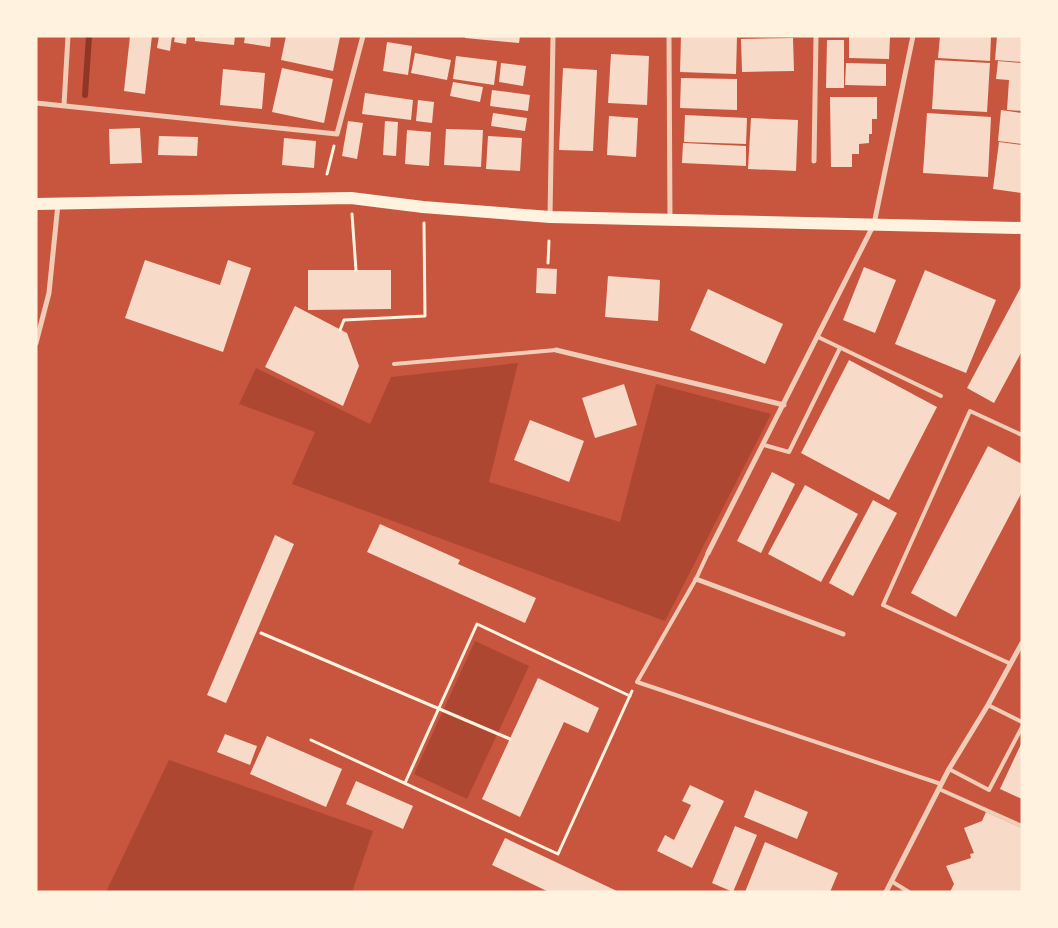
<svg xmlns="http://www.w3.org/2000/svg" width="1058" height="928" viewBox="0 0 1058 928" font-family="Quicksand,sans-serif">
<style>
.green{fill:#ae4732}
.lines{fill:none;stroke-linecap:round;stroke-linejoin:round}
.stream{stroke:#8f3625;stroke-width:6}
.building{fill:#f7dbc8}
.path{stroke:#fff3e0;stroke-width:3}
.service{stroke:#f1ccb7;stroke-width:4}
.minor{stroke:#f1ccb7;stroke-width:5}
.primary{stroke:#fff3e0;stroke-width:12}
</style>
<rect width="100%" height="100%" fill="#c8553d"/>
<g class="green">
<polygon points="518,363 489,482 620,522 656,384 771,414 665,621 292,484 315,432 239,404 256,368 370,424 391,377"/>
<polygon points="475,641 529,666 467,799 414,774"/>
<polygon points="169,760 373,831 352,892 106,892"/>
</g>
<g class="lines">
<polyline class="stream" points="85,95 89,36"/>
</g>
<g class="building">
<polygon points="130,36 152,36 145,94 124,91"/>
<polygon points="159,36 172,36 170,51 157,48"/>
<polygon points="175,36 187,36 186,44 174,42"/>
<polygon points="195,36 235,36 234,45 195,41"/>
<polygon points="245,36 271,36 270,47 244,43"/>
<polygon points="286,36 340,37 333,71 281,60"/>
<polygon points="465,36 520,36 519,43 465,38"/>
<polygon points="681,36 737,36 736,74 680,72"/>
<polygon points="849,36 890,37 889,59 849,58"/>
<polygon points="940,36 991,36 990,61 938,58"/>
<polygon points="997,36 1022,36 1022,62 995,60"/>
<polygon points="793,38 794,71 742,72 741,39"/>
<polygon points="827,40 844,40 844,88 826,88"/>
<polygon points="387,42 412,46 408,75 383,71"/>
<polygon points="415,53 451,60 447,80 411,73"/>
<polygon points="611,54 649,56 647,105 608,103"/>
<polygon points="456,56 497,61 494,85 453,79"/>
<polygon points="935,60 990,63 987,112 932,109"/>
<polygon points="998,61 1022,63 1022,111 1007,110 1009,80 996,79"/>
<polygon points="501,63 526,66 523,86 499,82"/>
<polygon points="846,63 886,64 886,86 845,85"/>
<polygon points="282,68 333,79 324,123 272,112"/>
<polygon points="563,68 597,70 593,151 559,150"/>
<polygon points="223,69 265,73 262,109 220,105"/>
<polygon points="681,78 737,79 737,110 680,108"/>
<polygon points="453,82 483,87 480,102 450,96"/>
<polygon points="492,90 530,95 528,111 490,106"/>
<polygon points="365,93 413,100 411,120 362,114"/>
<polygon points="830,97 877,97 877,119 872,119 872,134 869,134 869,143 859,144 859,154 852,154 852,167 831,167"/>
<polygon points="418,100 434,102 432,123 416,121"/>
<polygon points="1001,110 1022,113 1022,144 998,141"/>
<polygon points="493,113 527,118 525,131 491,126"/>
<polygon points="927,113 991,117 988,177 923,173"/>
<polygon points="685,115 747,118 746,144 684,142"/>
<polygon points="609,116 638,118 636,157 607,155"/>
<polygon points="751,118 798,120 796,171 748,169"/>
<polygon points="348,121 363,123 357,159 342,156"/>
<polygon points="385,121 398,122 396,156 383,155"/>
<polygon points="140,128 142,163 110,164 109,129"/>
<polygon points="446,129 483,130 481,167 444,165"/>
<polygon points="407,130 431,132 429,166 405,164"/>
<polygon points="159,136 198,137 197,156 158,155"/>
<polygon points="488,136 522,138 520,171 486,169"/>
<polygon points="284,138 316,141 314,168 282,165"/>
<polygon points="999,142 1022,145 1022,193 993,189"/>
<polygon points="683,143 746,146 746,166 682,163"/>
<polygon points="145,260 220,285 228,260 251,268 223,352 125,318"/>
<polygon points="864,267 896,280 875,333 843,320"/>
<polygon points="537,268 557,269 556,294 536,293"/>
<polygon points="308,270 391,270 391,309 308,310"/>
<polygon points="925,270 996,300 966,373 895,344"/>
<polygon points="608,276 660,280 658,321 605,317"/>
<polygon points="1022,285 1022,351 994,403 967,388"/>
<polygon points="708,289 783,324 765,364 690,330"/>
<polygon points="295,306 347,333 359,366 343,406 265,367"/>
<polygon points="849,360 937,407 889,500 801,453"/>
<polygon points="624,384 637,425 595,438 582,398"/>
<polygon points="530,420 584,441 569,482 514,460"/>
<polygon points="988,446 1022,464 1022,492 956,617 911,593"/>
<polygon points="772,472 795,484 761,553 737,541"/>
<polygon points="805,485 858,514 821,582 768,554"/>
<polygon points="873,500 897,513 853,596 829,583"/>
<polygon points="380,524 460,560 458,564 536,598 525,623 367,552"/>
<polygon points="275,535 294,544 226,703 207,695"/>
<polygon points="538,678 599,708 588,733 564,722 520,817 482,799"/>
<polygon points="225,734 257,746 250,765 217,752"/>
<polygon points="267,736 342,769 326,807 250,774"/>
<polygon points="1022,742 1022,799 1000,789"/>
<polygon points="356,781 413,806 403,829 346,804"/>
<polygon points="690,785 724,801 692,868 657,851 665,835 674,840 691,805 682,801"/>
<polygon points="755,790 808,812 797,839 744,817"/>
<polygon points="986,812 1022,828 1022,892 950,892 954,884 946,866 971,858 970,854 974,853 964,828 982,821"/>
<polygon points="735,826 757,835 733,892 712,883"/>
<polygon points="505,838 619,892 549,892 492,865"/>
<polygon points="765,842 838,873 830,892 745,892"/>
</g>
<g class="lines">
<g class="path">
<polyline points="327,174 334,146"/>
<polyline points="352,214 356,270"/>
<polyline points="548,263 549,241"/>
<polyline points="340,330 344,320 425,316 424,223"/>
<polyline points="261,633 510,739"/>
<polyline points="311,740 558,854 632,691"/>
<polyline points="405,783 477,624 630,696"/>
</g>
<g class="service">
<polyline points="818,337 941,396"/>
<polyline points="394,364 556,350"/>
<polyline points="764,445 789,452 840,348"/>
<polyline points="708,553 696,579 637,682 941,784"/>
<polyline points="1011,664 883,605 970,411 1022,435"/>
<polyline points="988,705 1022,722"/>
<polyline points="949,769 989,790 1022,727"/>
<polyline points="939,789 1022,826"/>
<polyline points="891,881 909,892"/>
</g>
<g class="minor">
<polyline points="669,36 670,220"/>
<polyline points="36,103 337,134 363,36"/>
<polyline points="64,105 68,36"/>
<polyline points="814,161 816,36"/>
<polyline points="550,217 553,36"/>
<polyline points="36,343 49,293 58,204"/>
<polyline points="556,350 784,405"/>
<polyline points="708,553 874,224 913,36"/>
<polyline points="696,579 843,634"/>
<polyline points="886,892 949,769 988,705 1022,643"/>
</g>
<polyline class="primary" points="36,204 351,198 423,207 550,217 1022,228"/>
</g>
<rect width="1058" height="928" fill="none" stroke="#fff3e0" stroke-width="75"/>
</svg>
